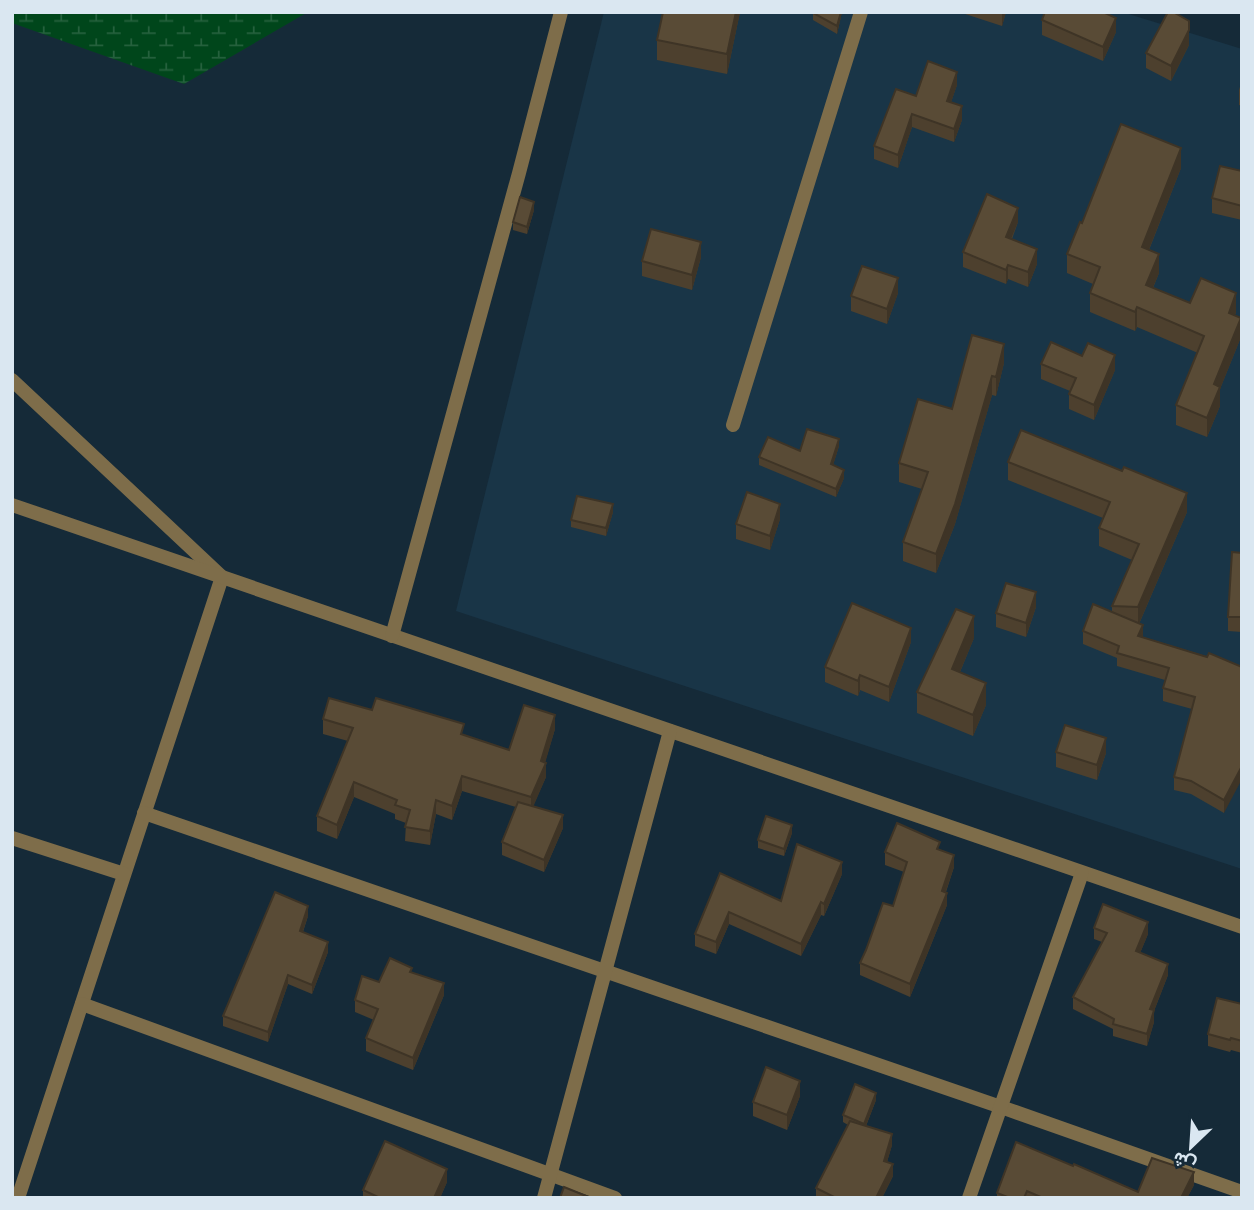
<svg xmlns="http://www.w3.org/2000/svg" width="1254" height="1210" viewBox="0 0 1254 1210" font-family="'Source Serif 4',Vazirmatn,serif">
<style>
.built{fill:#193547}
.wetland{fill:url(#wetland-marsh)}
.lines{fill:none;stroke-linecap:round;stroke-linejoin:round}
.street{stroke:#7e6d4a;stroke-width:14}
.wall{fill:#4d402e}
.shaded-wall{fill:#3e3426}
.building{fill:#594b36;stroke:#3e3426;stroke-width:2}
</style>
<defs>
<pattern id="wetland-marsh" width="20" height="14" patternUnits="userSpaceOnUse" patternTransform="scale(1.75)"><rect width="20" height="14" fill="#00461b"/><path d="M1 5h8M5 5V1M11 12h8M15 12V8" fill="none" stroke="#25613d"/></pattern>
</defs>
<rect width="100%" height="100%" fill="#152a38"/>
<polygon class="built" points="604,12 1122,12 1242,49 1242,869 456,611"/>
<polygon class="wetland" points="12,12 308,12 184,84 12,23"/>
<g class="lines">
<g class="street">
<polyline points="12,380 222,577 18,1198"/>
<polyline points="733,425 861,12"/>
<polyline points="12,505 1242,927"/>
<polyline points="392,636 519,173 561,12"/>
<polyline points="144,813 1001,1107 1242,1192"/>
<polyline points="12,838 124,874"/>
<polyline points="82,1004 615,1198"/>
<polyline points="544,1198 670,731"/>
<polyline points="969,1198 1082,873"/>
</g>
</g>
<g class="wall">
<polygon points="740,12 727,74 657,60 657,40"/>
<polygon points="813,12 842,12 837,34 813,20"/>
<polygon points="959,12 1006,12 1002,26"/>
<polygon points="1042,20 1116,32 1103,61 1042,35"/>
<polygon points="1189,45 1171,81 1146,68 1146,53"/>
<polygon points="1242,80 1242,106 1239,105 1239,90"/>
<polygon points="957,85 951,102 962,120 954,142 912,127 898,168 874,159 874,146 916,96"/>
<polygon points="1181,168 1149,250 1159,273 1153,288 1190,303 1236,312 1235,315 1241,337 1220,389 1220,406 1207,437 1176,425 1176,405 1198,353 1137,327 1135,331 1090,312 1090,293 1093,284 1067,273 1067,254 1082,223"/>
<polygon points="1242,171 1242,220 1212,213 1212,198"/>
<polygon points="534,210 527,234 513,230 513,222"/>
<polygon points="1018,222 1012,239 1037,264 1028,287 1008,279 1006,284 963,267 963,252"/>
<polygon points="701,257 692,290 642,276 642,261"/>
<polygon points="898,293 887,324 851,311 851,296"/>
<polygon points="1004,363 996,396 992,395 955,524 936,573 903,561 903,542 922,489 899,482 899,463 952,409"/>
<polygon points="1041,364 1115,370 1094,420 1069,409 1069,394 1070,391 1041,379"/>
<polygon points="839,446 833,465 844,478 836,497 759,465 759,457"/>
<polygon points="1008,462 1122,471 1187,512 1139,624 1143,637 1242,667 1224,813 1191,794 1174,790 1174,777 1192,709 1163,701 1163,688 1165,680 1117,666 1117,658 1083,644 1083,631 1112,612 1112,606 1132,560 1099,546 1099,528 1103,518 1008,480"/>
<polygon points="613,512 606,536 571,527 571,520"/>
<polygon points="780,519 770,550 736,539 736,524"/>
<polygon points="1242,553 1242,632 1228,631 1228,617"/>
<polygon points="1036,607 1026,637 996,627 996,613"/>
<polygon points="974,638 960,672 986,705 973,736 917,713 917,692"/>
<polygon points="911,642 889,702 860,690 858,696 825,682 825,667"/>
<polygon points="323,719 464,735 509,750 555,729 545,762 546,777 533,806 563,828 544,872 502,855 502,842 516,807 462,791 452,820 436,814 430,845 405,841 406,823 395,819 395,814 354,797 337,839 317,831 317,816 348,741 323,734"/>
<polygon points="1056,752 1106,753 1097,780 1056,767"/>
<polygon points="792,833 784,856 758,848 758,840"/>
<polygon points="940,850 954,867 946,892 947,905 910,997 860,975 860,963 893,906 904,872 885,865 885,852"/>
<polygon points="720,873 781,901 842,874 824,916 821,915 801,956 729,924 716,954 695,946 695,934"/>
<polygon points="308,916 303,932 328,952 312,994 288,984 268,1042 223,1026 223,1016"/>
<polygon points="1094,928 1148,934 1140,953 1168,975 1154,1011 1154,1022 1147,1046 1113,1036 1113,1029 1073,1009 1073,997 1102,942 1094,939"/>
<polygon points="412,972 444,995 413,1070 366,1051 366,1038 374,1020 355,1012 355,1000 379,982"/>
<polygon points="1242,1004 1242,1053 1231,1050 1230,1052 1208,1046 1208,1034"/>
<polygon points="800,1096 787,1130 753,1116 753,1102"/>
<polygon points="876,1100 866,1126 892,1145 887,1162 893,1176 882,1198 816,1198 816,1188 848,1125 843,1122 843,1115"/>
<polygon points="1073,1166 1138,1192 1194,1185 1187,1198 997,1198 997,1193"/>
<polygon points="447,1182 440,1198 363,1198 363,1190"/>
</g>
<g class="shaded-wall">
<polygon points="736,12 740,12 727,74 727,54"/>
<polygon points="841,12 842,12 837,34 837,26"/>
<polygon points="1002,12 1006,12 1002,26"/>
<polygon points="1116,18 1116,32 1103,61 1103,47"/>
<polygon points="1189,30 1189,45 1171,81 1171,66"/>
<polygon points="957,72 957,85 947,114 947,101"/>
<polygon points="962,106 962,120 954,142 954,129"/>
<polygon points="912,114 912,127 898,168 898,155"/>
<polygon points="1181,148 1181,168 1142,267 1142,247"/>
<polygon points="534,202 534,210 527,234 527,227"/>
<polygon points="1018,208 1018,222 1006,251 1006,237"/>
<polygon points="701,242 701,257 692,290 692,275"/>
<polygon points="1037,249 1037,264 1028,287 1028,272"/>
<polygon points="1159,254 1159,273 1146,304 1146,285"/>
<polygon points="1008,265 1008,279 1006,284 1006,270"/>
<polygon points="898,278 898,293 887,324 887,309"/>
<polygon points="1236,293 1236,312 1229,332 1229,313"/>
<polygon points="1137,307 1137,327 1135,331 1135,312"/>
<polygon points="1241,318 1241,337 1220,389 1220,406 1207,437 1207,418 1214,384"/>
<polygon points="1004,344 1004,363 996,396 996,377"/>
<polygon points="1115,355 1115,370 1094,420 1094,405"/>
<polygon points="992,376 992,395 955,524 936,573 936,554"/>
<polygon points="839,439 839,446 831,472 831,464"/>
<polygon points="844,470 844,478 836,497 836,489"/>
<polygon points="1187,493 1187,512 1138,626 1138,607"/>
<polygon points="613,504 613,512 606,536 606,528"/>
<polygon points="780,504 780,519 770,550 770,536"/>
<polygon points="1036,592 1036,607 1026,637 1026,623"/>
<polygon points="974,616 974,638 952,691 952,669"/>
<polygon points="1143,625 1143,638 1138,636"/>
<polygon points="911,628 911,642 889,702 889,687"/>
<polygon points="860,675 860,690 858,696 858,681"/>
<polygon points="986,683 986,705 973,736 973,715"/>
<polygon points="555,715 555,729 544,767 546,763 546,777 531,812 531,797"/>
<polygon points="1106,738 1106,753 1097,780 1097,765"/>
<polygon points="1242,766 1242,779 1224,813 1224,800"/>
<polygon points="462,776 462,791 452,820 452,806"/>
<polygon points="354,782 354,797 337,839 337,825"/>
<polygon points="436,800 436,814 430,845 430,831"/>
<polygon points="563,815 563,828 544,872 544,860"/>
<polygon points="792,825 792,833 784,856 784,849"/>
<polygon points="954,855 954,867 942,903 942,891"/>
<polygon points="842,862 842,874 824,916 824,904"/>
<polygon points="947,893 947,905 910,997 910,984"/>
<polygon points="821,902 821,915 801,956 801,944"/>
<polygon points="308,906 308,916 300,940 300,931"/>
<polygon points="729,912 729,924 716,954 716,942"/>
<polygon points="1148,922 1148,934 1136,963 1136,951"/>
<polygon points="328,942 328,952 312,994 312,985"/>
<polygon points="1168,964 1168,975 1154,1011 1154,1022 1147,1046 1147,1034 1150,1009"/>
<polygon points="288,975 288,984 268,1042 268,1032"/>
<polygon points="444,983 444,995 413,1070 413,1058"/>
<polygon points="800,1081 800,1096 787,1130 787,1115"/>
<polygon points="876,1093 876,1100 864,1131 864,1124"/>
<polygon points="892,1134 892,1145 884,1172 884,1161"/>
<polygon points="893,1164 893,1176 882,1198 876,1198"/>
<polygon points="447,1169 447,1182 440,1198 434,1198"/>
<polygon points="1194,1172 1194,1185 1187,1198 1181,1198"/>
</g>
<g class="building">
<polygon points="663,12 736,12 727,54 657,40"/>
<polygon points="813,12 841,12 837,26 813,13"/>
<polygon points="1045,12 1103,12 1116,18 1103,47 1042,20"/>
<polygon points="1168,12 1173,12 1189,21 1189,30 1171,66 1146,53"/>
<polygon points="928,61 957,72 947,101 962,106 954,129 912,114 898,155 874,146 896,89 916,96"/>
<polygon points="1121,124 1181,148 1142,247 1159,254 1146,285 1190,303 1201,278 1236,293 1229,313 1241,318 1214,384 1220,387 1207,418 1176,405 1204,336 1137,307 1135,312 1090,293 1100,267 1067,254 1080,222 1082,223"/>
<polygon points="1220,166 1242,171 1242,206 1212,198"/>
<polygon points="987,194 1018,208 1006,237 1037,249 1028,272 1008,265 1006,270 963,252"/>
<polygon points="520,197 534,202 527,227 513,222"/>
<polygon points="651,229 701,242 692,275 642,261"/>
<polygon points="862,266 898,278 887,309 851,296"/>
<polygon points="972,335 1004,344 996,377 992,376 955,504 936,554 903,542 928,472 899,463 918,399 952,409"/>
<polygon points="1051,342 1082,356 1088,343 1115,355 1094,405 1069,394 1076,378 1041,364"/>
<polygon points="807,429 839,439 831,464 844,470 836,489 759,457 768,437 800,451"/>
<polygon points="1021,430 1122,471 1124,467 1187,493 1138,607 1112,606 1139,544 1099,528 1110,502 1008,462"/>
<polygon points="747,492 780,504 770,536 736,524"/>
<polygon points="577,496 613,504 606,528 571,520"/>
<polygon points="1232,552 1242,553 1242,617 1228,617"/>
<polygon points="1006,583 1036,592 1026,623 996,613"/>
<polygon points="852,603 911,628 889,687 860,675 858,681 825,667"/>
<polygon points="1093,604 1143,625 1138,636 1207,657 1209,653 1242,667 1242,766 1224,800 1191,781 1174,777 1195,697 1163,688 1169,668 1117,653 1119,646 1083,631"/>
<polygon points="956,609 974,616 952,669 986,683 973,715 917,692"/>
<polygon points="329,698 372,710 376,698 464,724 461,734 509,750 524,705 555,715 541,761 546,763 531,797 462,776 452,806 436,800 430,831 405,827 410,810 395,805 397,800 354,782 337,825 317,816 353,728 323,719"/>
<polygon points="1065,725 1106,738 1097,765 1056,752"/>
<polygon points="518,802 563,815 544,860 502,842"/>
<polygon points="766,816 792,825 784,849 758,840"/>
<polygon points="897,823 940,842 937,849 954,855 942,891 947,893 910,984 860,963 866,950 883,903 893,906 907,862 885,852"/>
<polygon points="797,844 842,862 824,904 821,902 801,944 729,912 716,942 695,934 720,873 781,901"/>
<polygon points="275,892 308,906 300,931 328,942 312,985 288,975 268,1032 223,1016"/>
<polygon points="1103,904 1148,922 1136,951 1168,964 1150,1009 1154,1010 1147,1034 1113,1024 1114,1019 1073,997 1107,933 1094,928"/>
<polygon points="390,958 412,968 410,972 444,983 413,1058 366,1038 378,1009 355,1000 362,976 379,982"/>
<polygon points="1217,998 1242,1004 1242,1041 1231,1038 1230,1040 1208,1034"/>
<polygon points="766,1067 800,1081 787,1115 753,1102"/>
<polygon points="855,1084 876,1093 864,1124 843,1115"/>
<polygon points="850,1121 892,1134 884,1161 893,1164 876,1198 836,1198 816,1188"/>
<polygon points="385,1141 447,1169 434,1198 380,1198 363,1190"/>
<polygon points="1016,1142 1073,1166 1074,1164 1138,1192 1152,1158 1194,1172 1181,1198 1043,1198 1027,1191 1024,1198 1010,1198 997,1193"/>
<polygon points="564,1187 591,1198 560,1198"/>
</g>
<rect width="1254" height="1210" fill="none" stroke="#dae7f1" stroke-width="28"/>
<g transform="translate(1191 1147) rotate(205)" stroke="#152a38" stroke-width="5" paint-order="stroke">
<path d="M0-5L12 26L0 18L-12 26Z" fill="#dae7f1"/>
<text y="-10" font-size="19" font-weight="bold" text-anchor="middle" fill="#dae7f1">ش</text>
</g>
</svg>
